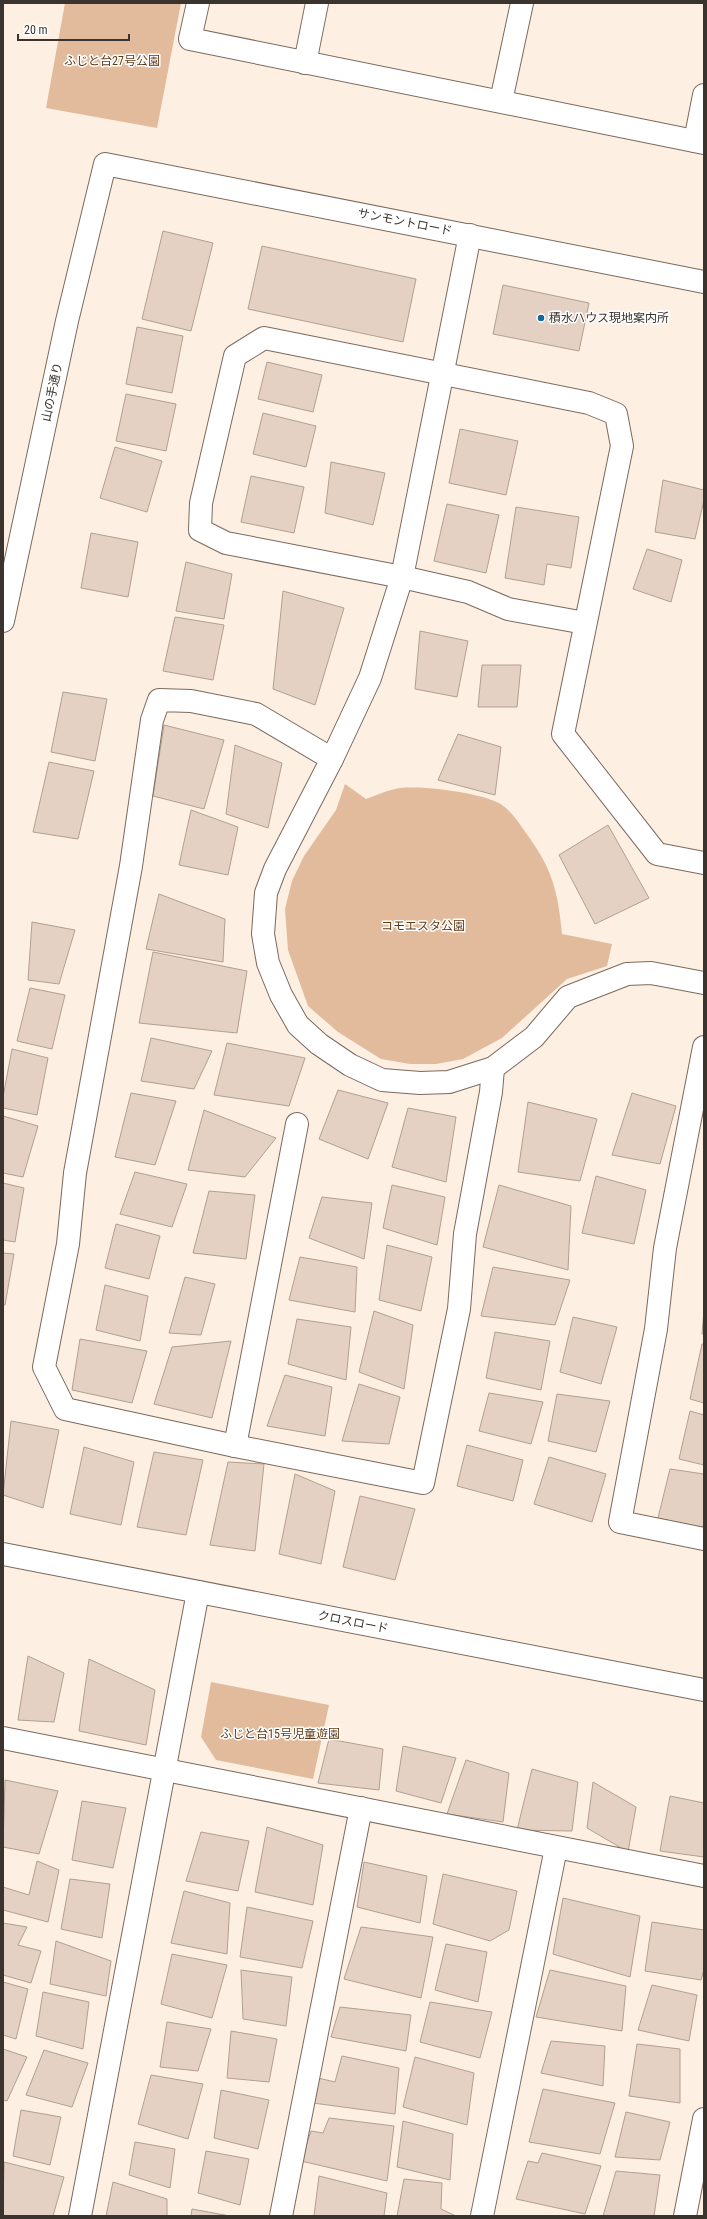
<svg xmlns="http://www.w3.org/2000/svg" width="707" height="2219" viewBox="0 0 707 2219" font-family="'Roboto Condensed','Noto Sans JP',sans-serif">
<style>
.green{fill:#e1bb9b}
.building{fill:#e4d1c3;stroke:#b1a091}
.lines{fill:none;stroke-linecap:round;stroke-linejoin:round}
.minor-casing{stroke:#7b6a5d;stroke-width:24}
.tertiary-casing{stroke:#7b6a5d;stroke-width:24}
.minor{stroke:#fff;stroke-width:22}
.tertiary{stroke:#fff;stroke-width:22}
.poi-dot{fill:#146899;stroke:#fff;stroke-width:1.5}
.labels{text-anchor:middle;stroke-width:3;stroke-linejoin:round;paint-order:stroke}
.park-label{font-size:12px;fill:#603a15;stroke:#fff}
.street-label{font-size:12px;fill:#3b342e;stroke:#fff}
.poi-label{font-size:12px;fill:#3b342e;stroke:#fff;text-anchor:start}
</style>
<rect width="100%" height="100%" fill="#feefe3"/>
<g class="green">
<polygon points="65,3 181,3 157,128 46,108"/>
<path d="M345,784L366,799C375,796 385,791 395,789C415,784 485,793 502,805C512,812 519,823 526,833C552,868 558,891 562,934L612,944L607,966L567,979L502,1038L463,1059L436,1064H410L381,1059L338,1032L308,1006L288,950L285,909L292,881L304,856L336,810Z"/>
<polygon points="211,1682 329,1705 313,1779 216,1760 201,1737"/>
</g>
<g class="building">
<polygon points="163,231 213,243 191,331 142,319"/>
<polygon points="262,246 416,279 403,342 248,309"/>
<polygon points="503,285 589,303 579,351 493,334"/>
<polygon points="137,327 183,336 172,393 126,384"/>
<polygon points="267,362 322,375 313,412 258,399"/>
<polygon points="126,394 176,404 166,451 116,441"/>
<polygon points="263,413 316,426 306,467 253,454"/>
<polygon points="460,429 518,441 506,495 449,483"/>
<polygon points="115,447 162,461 147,512 100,498"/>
<polygon points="331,462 385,473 373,525 325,513"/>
<polygon points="251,476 304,487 294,533 241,522"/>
<polygon points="663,480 704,490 704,500 695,539 655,532"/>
<polygon points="447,504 499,515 486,573 434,561"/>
<polygon points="516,507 579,517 571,568 547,564 544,585 505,578"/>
<polygon points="91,533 138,542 128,597 81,588"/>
<polygon points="647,549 682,560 671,602 633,589"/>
<polygon points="186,562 232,574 224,619 176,611"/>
<polygon points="283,591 344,608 315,705 273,689"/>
<polygon points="175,617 224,625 213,680 163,671"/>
<polygon points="420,631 468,641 457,697 415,689"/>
<polygon points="482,665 521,665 517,707 478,707"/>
<polygon points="63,692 107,699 95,761 51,752"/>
<polygon points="164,725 224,740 204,809 153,796"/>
<polygon points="458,734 501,747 495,795 438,780"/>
<polygon points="235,745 282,763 268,828 226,814"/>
<polygon points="49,762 94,771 78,839 33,832"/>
<polygon points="191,810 238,827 228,875 179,865"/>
<polygon points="608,825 649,898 595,924 559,855"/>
<polygon points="159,894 225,919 223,962 146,949"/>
<polygon points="32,922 75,930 59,984 28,980"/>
<polygon points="153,952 247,971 237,1033 139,1023"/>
<polygon points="30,988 65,995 52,1049 17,1041"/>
<polygon points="151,1038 212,1051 194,1089 141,1081"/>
<polygon points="227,1043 305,1058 289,1106 214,1095"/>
<polygon points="12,1049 48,1058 37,1115 3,1108 3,1097"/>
<polygon points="338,1090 388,1103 368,1159 319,1139"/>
<polygon points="131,1093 176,1101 155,1165 115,1157"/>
<polygon points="632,1093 676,1106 660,1164 612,1155"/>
<polygon points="528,1102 597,1119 580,1181 518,1172"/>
<polygon points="408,1108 456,1117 446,1182 392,1167"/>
<polygon points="204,1110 276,1138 245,1177 188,1170"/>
<polygon points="3,1116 38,1126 23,1177 3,1173"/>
<polygon points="135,1172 187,1184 172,1227 120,1214"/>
<polygon points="596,1176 646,1190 634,1244 582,1233"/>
<polygon points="3,1183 24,1188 15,1242 3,1240"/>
<polygon points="392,1185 445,1197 437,1245 383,1228"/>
<polygon points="499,1185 571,1206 568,1270 483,1247"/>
<polygon points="209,1191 255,1195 246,1259 193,1253"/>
<polygon points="322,1197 372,1203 364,1259 309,1238"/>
<polygon points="116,1224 160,1236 149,1279 105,1268"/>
<polygon points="387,1245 432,1257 421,1311 379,1300"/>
<polygon points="3,1253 14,1254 5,1305 3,1305"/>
<polygon points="300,1257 357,1267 355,1312 289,1300"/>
<polygon points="493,1267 570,1280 555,1325 481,1316"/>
<polygon points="185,1277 215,1284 201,1335 169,1333"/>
<polygon points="105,1285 148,1296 140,1341 96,1330"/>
<polygon points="704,1310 704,1334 702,1334"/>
<polygon points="374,1311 413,1325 404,1389 359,1372"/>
<polygon points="573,1317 617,1327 601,1384 560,1372"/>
<polygon points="297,1319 351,1327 346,1380 288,1364"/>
<polygon points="495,1332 550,1341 541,1390 486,1378"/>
<polygon points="80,1339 147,1351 132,1403 72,1390"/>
<polygon points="231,1341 212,1418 154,1404 172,1347"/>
<polygon points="702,1344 704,1344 704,1403 690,1399"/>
<polygon points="285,1375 332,1387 325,1436 267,1426"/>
<polygon points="359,1384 400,1397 389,1444 342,1441"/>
<polygon points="489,1393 543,1402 531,1444 479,1431"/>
<polygon points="557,1394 610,1401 596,1452 548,1441"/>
<polygon points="690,1411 704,1415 704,1465 679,1459"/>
<polygon points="11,1421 59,1430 43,1508 3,1495"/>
<polygon points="467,1445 523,1460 513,1501 457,1486"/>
<polygon points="84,1447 134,1462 121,1525 70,1514"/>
<polygon points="154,1452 203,1460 186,1535 137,1527"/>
<polygon points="549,1457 606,1474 592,1522 534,1504"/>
<polygon points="228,1462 264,1464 255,1551 210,1545"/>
<polygon points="670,1469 704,1474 704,1529 658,1518"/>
<polygon points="295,1474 335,1491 321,1564 279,1554"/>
<polygon points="360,1496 415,1509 395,1580 343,1567"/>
<polygon points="28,1656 64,1673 54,1722 18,1720"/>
<polygon points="89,1659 155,1690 146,1745 79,1731"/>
<polygon points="329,1739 383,1749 379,1790 318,1783"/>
<polygon points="403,1746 456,1758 441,1803 396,1791"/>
<polygon points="466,1760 509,1773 503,1822 447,1814"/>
<polygon points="532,1769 578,1782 572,1831 517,1830"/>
<polygon points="5,1780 58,1791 39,1854 3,1847"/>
<polygon points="593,1782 636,1807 628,1852 587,1828"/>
<polygon points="670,1796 704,1803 704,1857 660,1851"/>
<polygon points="82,1801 126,1808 113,1868 72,1860"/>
<polygon points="267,1827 323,1845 313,1905 255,1892"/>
<polygon points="201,1832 249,1841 238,1891 186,1881"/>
<polygon points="37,1861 59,1870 48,1922 3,1910 3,1887 29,1895"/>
<polygon points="364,1862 427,1876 420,1923 357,1907"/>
<polygon points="443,1874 517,1891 509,1930 490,1941 433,1924"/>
<polygon points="70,1879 110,1884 102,1938 61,1929"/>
<polygon points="184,1891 230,1903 227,1954 171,1943"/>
<polygon points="563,1898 640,1916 630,1977 553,1954"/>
<polygon points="247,1907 313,1921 302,1968 240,1957"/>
<polygon points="652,1922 704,1930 704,1969 701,1980 645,1971"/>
<polygon points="3,1923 27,1927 18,1945 41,1951 31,1983 3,1975"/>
<polygon points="361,1927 433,1937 421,1998 344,1979"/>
<polygon points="56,1941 111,1961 106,1996 50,1984"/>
<polygon points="446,1944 487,1952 478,2002 435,1990"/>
<polygon points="172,1954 227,1965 212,2018 161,2004"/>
<polygon points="241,1970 292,1977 286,2026 243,2019"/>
<polygon points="550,1970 626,1986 622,2031 536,2017"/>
<polygon points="3,1982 28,1989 16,2039 3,2035"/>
<polygon points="652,1985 697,1995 689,2041 638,2030"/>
<polygon points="43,1992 89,2002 83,2049 36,2036"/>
<polygon points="430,2002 492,2012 480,2058 420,2042"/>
<polygon points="340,2007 411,2015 406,2051 331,2037"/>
<polygon points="167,2022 211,2029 198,2071 160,2067"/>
<polygon points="231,2031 277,2039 269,2082 227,2078"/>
<polygon points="551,2041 605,2046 603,2086 541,2073"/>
<polygon points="637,2044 680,2049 680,2103 629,2096"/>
<polygon points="3,2049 27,2057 7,2101 3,2100"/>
<polygon points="44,2050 88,2063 72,2107 26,2095"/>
<polygon points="342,2056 399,2068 395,2114 313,2103 318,2078 335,2082"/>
<polygon points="415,2057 474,2073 467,2125 403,2107"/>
<polygon points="151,2075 203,2084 188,2139 138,2124"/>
<polygon points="543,2089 615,2103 600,2154 529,2142"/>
<polygon points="221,2090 269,2100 258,2149 214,2138"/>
<polygon points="21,2110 61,2117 50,2165 13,2156"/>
<polygon points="626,2112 670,2122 660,2160 615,2157"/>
<polygon points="329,2118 394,2126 387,2181 301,2161 311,2131 323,2133"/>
<polygon points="403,2121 453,2134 450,2180 397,2167"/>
<polygon points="135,2142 175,2149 170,2188 129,2175"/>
<polygon points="206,2151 249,2159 240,2205 198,2193"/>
<polygon points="542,2153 601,2166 585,2214 516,2199 528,2161 538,2163"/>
<polygon points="4,2162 64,2177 53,2216 3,2216"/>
<polygon points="616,2171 660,2175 654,2216 603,2216"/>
<polygon points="319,2176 387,2193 384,2216 314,2216"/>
<polygon points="404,2179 442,2183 441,2209 456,2216 397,2216"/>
<polygon points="113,2182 167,2199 167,2216 106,2216"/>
<polygon points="192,2209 230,2216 191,2216"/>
</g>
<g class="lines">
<g class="minor-casing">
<g id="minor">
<polyline points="198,3 190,39 704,143"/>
<polyline points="305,63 317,3"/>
<polyline points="501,101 522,3"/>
<polyline points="695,141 704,95"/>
<polyline points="470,235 402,577 370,678 332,759 275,869 266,893 263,934 268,963 281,995 298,1025 319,1044 350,1065 382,1080 420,1083 449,1082 493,1068 534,1037 568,997 627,974 651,973 704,983"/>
<polyline points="585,623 508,609 468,592 402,577 226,543 200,530 201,503 235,356 264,338 589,403 616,414 622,446 563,734 657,854 704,863"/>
<polyline points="332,759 256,714 191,701 159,700 152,720 131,866 75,1173 68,1244 44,1367 65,1409 235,1446 423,1483 459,1309 465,1234 491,1092 493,1068"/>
<polyline points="704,1047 665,1248 656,1329 620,1522 704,1539"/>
<polyline points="235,1446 297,1124"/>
<polyline points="3,1738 704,1876"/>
<polyline points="80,2216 198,1592"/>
<polyline points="281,2216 361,1808"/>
<polyline points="482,2216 556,1848"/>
<polyline points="685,2216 704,2119"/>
</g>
</g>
<g class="tertiary-casing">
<g id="tertiary">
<polyline points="3,621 67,321 105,164 704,282"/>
<polyline points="3,1554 704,1690"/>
</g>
</g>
<use href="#minor" class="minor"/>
<use href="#tertiary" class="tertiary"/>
</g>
<circle class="poi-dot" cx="541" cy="318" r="4"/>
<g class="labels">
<g class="park-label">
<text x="112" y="65">ふじと台27号公園</text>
<text x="423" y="930">コモエスタ公園</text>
<text x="280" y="1738">ふじと台15号児童遊園</text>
</g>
<g class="street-label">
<text transform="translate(405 222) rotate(11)" y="4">サンモントロード</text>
<text transform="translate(52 392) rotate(-78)" y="4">山の手通り</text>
<text transform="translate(353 1622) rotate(11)" y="4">クロスロード</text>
</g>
<g class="poi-label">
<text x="549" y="322">積水ハウス現地案内所</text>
</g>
</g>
<rect width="707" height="2219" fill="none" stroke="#3b342e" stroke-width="8"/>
<path d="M18 34v6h111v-6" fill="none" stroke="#3b342e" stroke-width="2"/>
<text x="24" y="34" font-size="12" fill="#3b342e" stroke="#ffffff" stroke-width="3" paint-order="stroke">20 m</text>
</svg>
